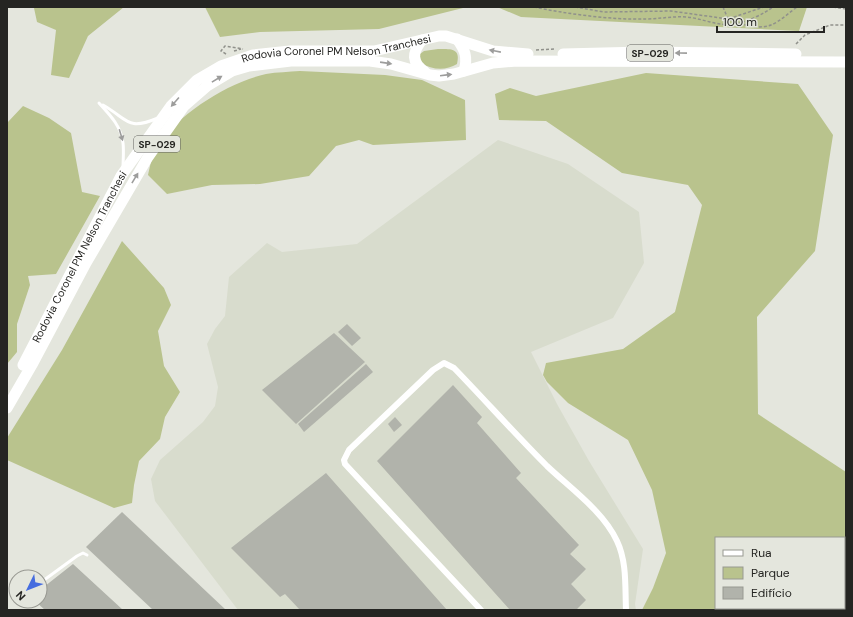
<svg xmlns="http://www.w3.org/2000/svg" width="853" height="617" viewBox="0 0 853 617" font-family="'DM Sans',sans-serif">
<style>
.built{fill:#d8dccd}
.green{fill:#b9c38d;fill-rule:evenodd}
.building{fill:#b1b3ab}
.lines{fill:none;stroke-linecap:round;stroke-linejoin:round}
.path{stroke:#90918b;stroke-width:1.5;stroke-dasharray:3 2;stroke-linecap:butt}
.lane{stroke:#fff;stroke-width:3}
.street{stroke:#fff;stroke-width:6}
.highway{stroke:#fff;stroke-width:11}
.oneway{fill:#9d9d9c}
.labels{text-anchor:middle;stroke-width:3;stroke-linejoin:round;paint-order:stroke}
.shield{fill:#e4e6dd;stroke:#5e5f5a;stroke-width:1}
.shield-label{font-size:10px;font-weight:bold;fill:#252522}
.street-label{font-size:11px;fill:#252522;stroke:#e4e6dd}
</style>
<rect width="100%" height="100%" fill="#e4e6dd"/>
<polygon class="built" points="498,140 568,164 639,212 644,263 613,318 531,352 557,404 589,461 643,549 635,604 636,610 238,610 155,501 151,479 160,460 203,422 215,406 218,387 207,344 215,329 225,316 229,277 267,243 282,252 357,244"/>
<g class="green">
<polygon points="35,7 124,7 88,36 69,78 51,75 56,30 37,22 34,8"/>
<polygon points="205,7 467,7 379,29 260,32 220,37"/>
<polygon points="497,7 807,7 799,31 521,17"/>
<path d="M438,49C451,49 461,48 457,64C446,71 432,70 421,63L420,54L424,51Z"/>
<path d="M300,71L385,75L422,80L465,100L466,140L373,145L359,140L336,146L309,176L260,184L212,185L167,194L148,175C150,167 152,154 157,146C180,113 227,83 266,74C277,72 289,72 300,71Z"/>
<path d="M646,73L798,84L833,135L815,251L757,317L758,414L846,472V610H642L653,588L666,553L652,490L628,440L568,403L547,382L543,375L546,363L623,349L675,312L702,205L688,185L622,173L546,121L499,120L495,94L510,88L536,96ZM716,538H844V608H716Z"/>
<polygon points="23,106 49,118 71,133 82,192 100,196 56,274 28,276 30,285 17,324 17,352 7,364 7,123"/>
<polygon points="122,241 164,288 171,305 158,331 164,366 180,392 165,417 160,439 139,461 134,485 132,503 114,508 7,460 7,438 62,350"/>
</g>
<g class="building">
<polygon points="347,324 361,338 352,346 338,332"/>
<polygon points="334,333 365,362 296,424 262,390"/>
<polygon points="366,364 373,372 304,432 298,424"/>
<polygon points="453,385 482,417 477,423 521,473 516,478 579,545 570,554 586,569 571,584 586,600 576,610 510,610 377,461"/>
<polygon points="395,417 402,425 394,432 388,424"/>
<polygon points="326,473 447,610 300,610 285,594 280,597 231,548"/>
<polygon points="122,512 226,610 153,610 86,547"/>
<polygon points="73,564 123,610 45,610 35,601 40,601 40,590"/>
</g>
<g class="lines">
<g class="path">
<path d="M534,7C567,14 612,20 646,19C660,19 672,16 686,17C702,18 718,27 735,24C744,23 766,13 773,7"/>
<polyline points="575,7 604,12 671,11 728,19 764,7"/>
<path d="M723,7L728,19C742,24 757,30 771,25C779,22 790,12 797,7"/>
<polyline points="833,7 846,9"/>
<polyline points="796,44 805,35 830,25 846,25"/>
<polyline points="536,50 556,49"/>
<polyline points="234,51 241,49"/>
<polyline points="226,54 221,51 225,46 243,49"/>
</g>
<g class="lane">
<path d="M99,103C110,115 121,126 123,143C124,151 123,160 123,168"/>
<path d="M103,105C129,120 127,131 158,118"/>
<polyline points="40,583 77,556 83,553 87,555"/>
</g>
<path class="street" d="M481,610L345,464L344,460L349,450L433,370L444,363L454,368C485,400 515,434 547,466C570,488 603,511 617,541C627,562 625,587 626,610"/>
<g class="highway">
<path d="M457,39C465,50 468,57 464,71"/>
<path d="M422,40C412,53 411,62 425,72"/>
<polyline points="563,54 644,52 796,54"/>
<path id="s1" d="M23,365L121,176L171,106L197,80L221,66L253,55L290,51H374L439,36H446L493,51L528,54"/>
<polyline points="7,408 33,363 86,263 148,157 184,106 207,86 232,71 249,66 291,61 370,61 391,64 430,75 439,76 454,74 493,63 517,61 846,62"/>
</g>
</g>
<defs><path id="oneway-solid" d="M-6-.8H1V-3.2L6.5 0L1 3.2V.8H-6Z"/></defs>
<g class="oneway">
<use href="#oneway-solid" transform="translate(495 51) rotate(-169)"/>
<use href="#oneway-solid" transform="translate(681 53) rotate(-179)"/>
<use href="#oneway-solid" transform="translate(386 63) rotate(8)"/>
<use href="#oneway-solid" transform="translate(446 75) rotate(-7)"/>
<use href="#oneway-solid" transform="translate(217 79) rotate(-31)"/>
<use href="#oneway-solid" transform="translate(175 102) rotate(131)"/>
<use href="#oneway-solid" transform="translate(121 135) rotate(73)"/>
<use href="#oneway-solid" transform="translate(135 178) rotate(-59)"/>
</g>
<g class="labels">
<g class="shield">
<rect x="627" y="45" width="46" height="16" rx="3"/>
<rect x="134" y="136" width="46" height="16" rx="3"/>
</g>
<g class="shield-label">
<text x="650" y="57">SP-029</text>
<text x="157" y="148">SP-029</text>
</g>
<g class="street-label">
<text dy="4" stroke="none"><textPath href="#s1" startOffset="481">Rodovia Coronel PM Nelson Tranchesi</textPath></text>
<text dy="4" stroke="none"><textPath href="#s1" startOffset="122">Rodovia Coronel PM Nelson Tranchesi</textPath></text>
</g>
</g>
<rect width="853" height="617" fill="none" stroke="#252522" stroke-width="16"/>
<rect x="715" y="537" width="130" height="72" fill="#e4e6dd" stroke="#989992"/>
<rect x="723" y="550" width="20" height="6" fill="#ffffff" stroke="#989992"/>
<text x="751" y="557" font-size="12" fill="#252522">Rua</text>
<rect x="723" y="567" width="20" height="12" fill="#b9c38d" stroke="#989992"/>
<text x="751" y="577" font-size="12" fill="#252522">Parque</text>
<rect x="723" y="587" width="20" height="12" fill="#b1b3ab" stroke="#989992"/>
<text x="751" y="597" font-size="12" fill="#252522">Edifício</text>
<g transform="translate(28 589) rotate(227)"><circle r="19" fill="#e4e6dd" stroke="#989992"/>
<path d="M0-3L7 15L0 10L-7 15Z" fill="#466ddf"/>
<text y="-6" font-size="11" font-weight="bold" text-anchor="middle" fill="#252522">N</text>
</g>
<path d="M717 26v6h107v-6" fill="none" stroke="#252522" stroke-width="2"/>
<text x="723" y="26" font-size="12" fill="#252522" stroke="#e4e6dd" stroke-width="3" paint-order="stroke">100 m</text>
</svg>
